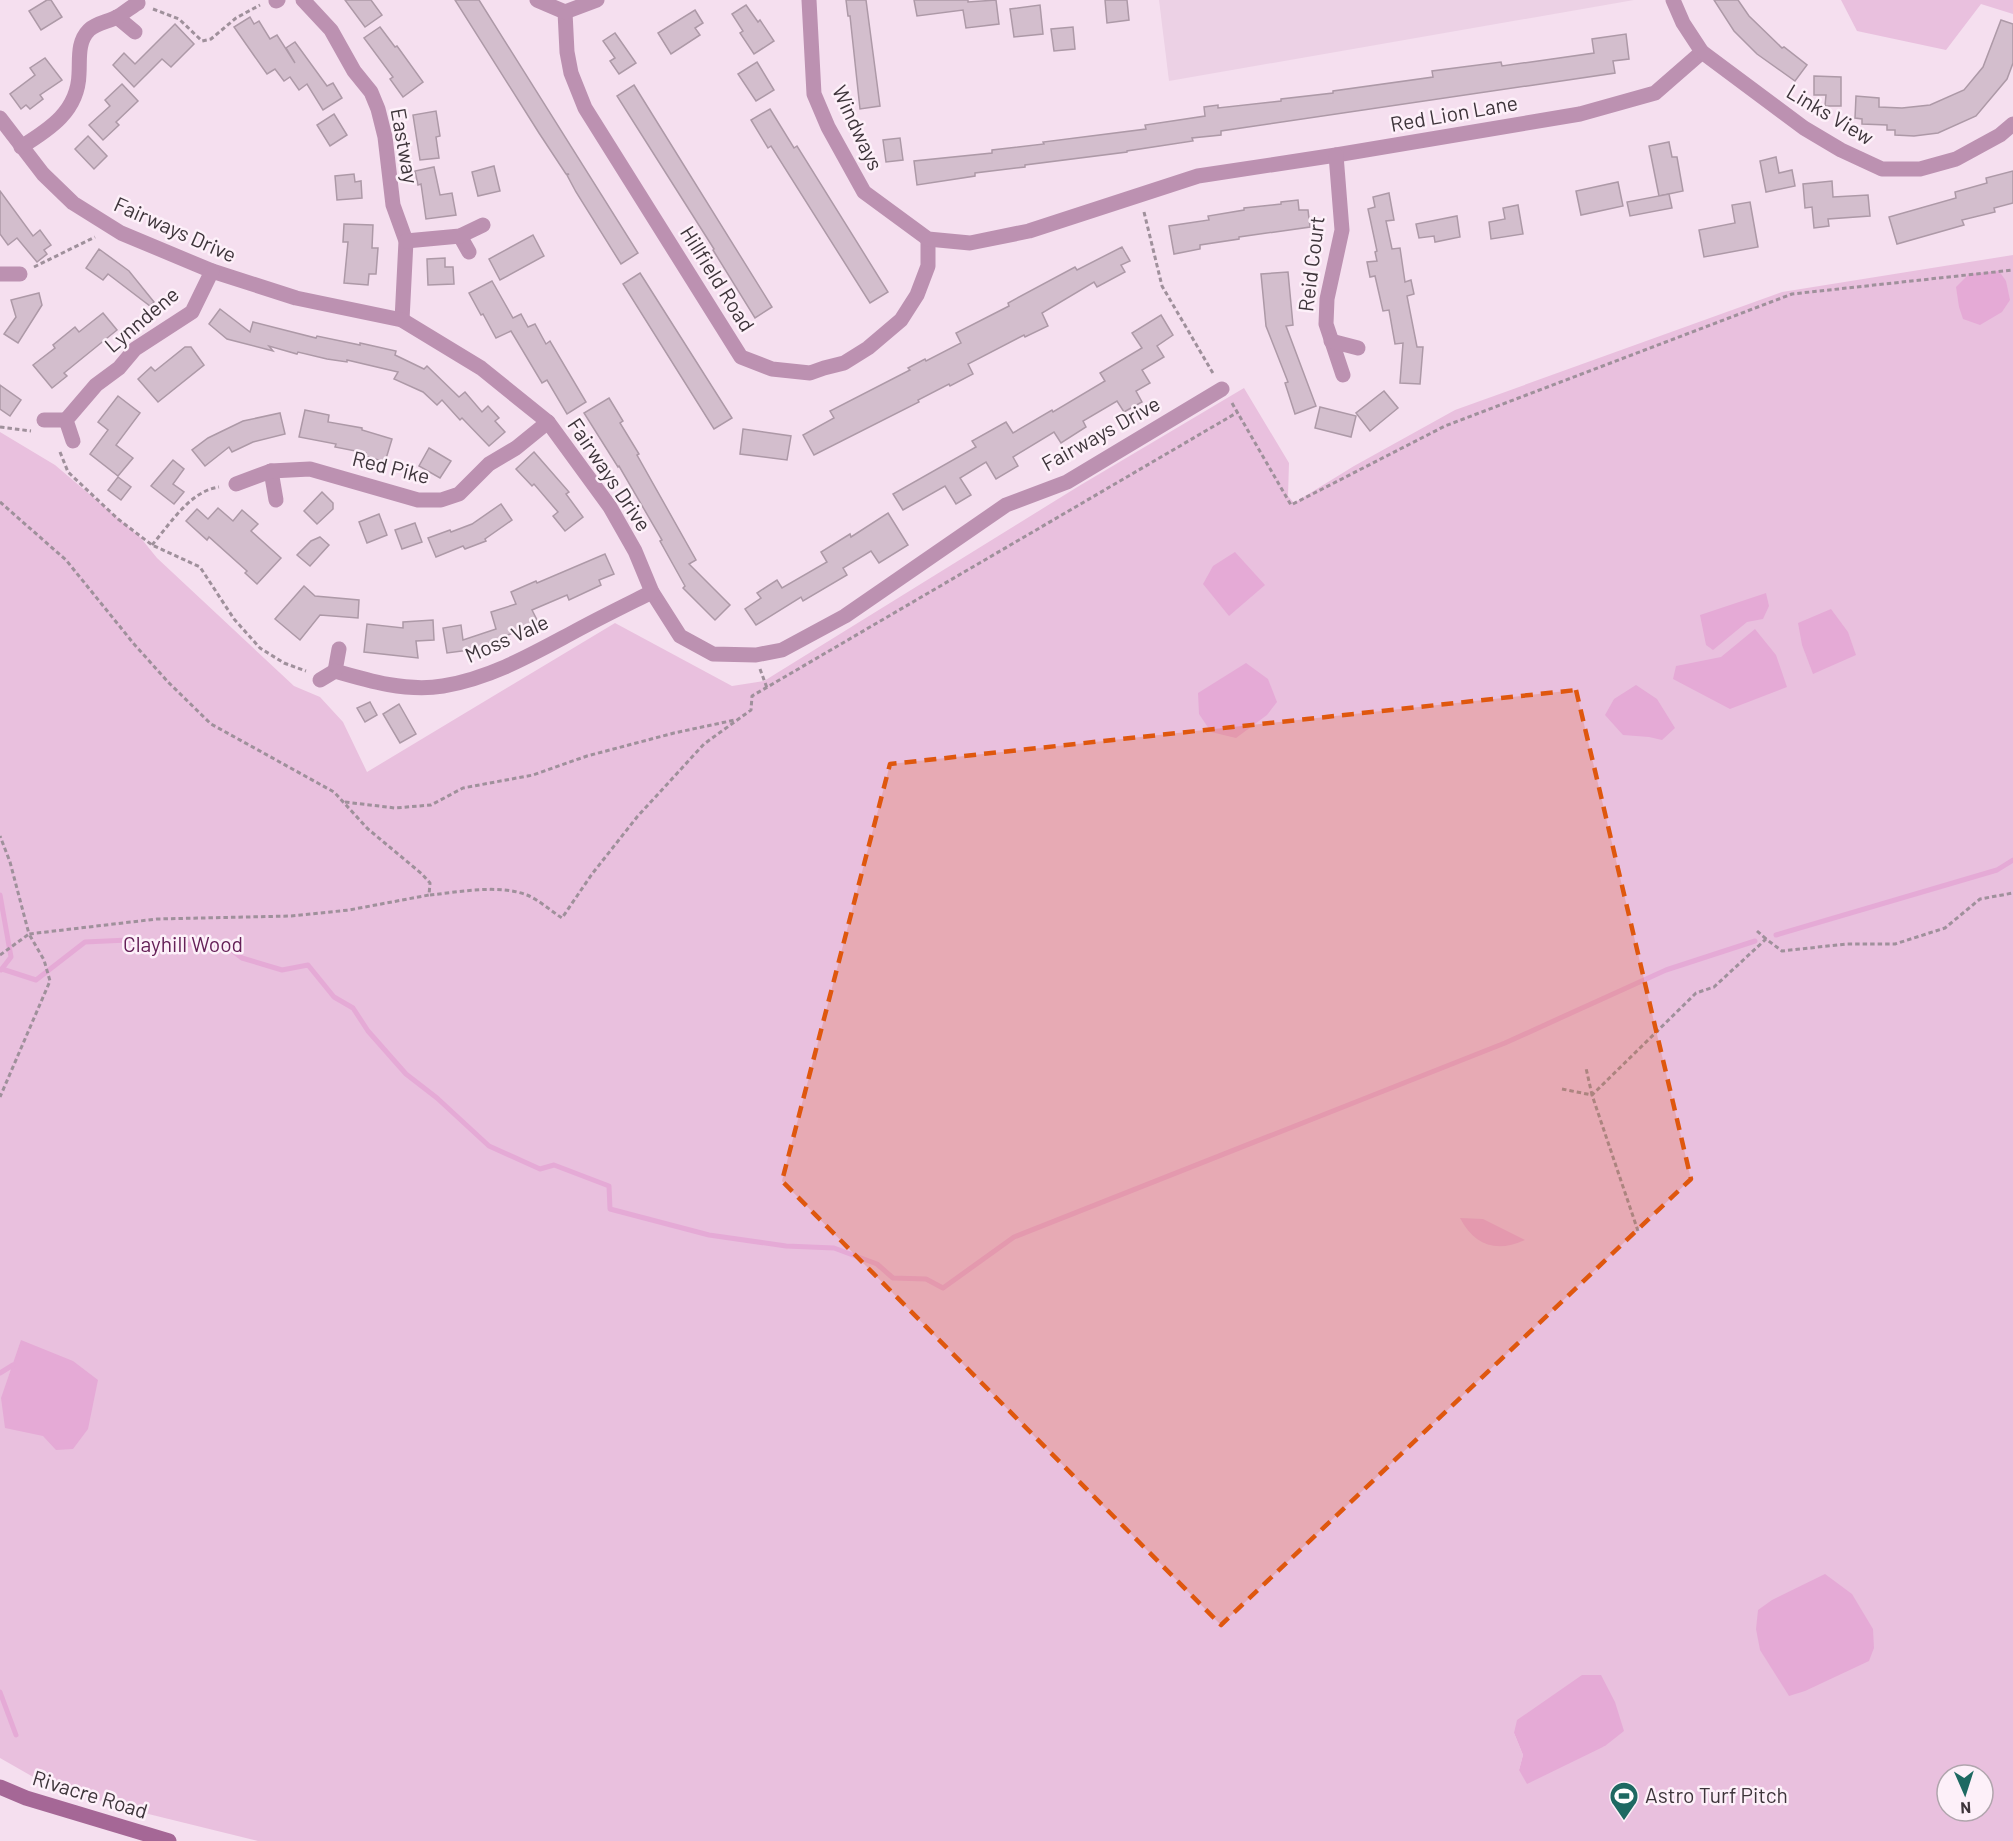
<svg xmlns="http://www.w3.org/2000/svg" width="2013" height="1841" viewBox="0 0 2013 1841" font-family="Barlow,sans-serif">
<style>
.built{fill:#ecd1e5}
.green{fill:#e9c0de;fill-rule:evenodd}
.water{fill:#e5aad6}
.lines{fill:none;stroke-linecap:round;stroke-linejoin:round}
.stream{stroke:#e5aad6;stroke-width:5}
.building{fill:#d3becd;stroke:#ad99a7;stroke-width:1.5}
.path{stroke:#9f909b;stroke-width:3;stroke-dasharray:4.5 3;stroke-linecap:butt}
.minor{stroke:#bc91b1;stroke-width:15}
.secondary{stroke:#a56796;stroke-width:15}
.marked{fill:#df570e;fill-opacity:0.2;stroke:#df570e;stroke-width:4.5;stroke-dasharray:12 8;stroke-linejoin:round}
.labels{text-anchor:middle;stroke-width:5;stroke-linejoin:round;paint-order:stroke}
.street-label{font-size:21px;fill:#3d343a;stroke:#fdf0f9}
.park-label{font-size:21px;fill:#652158;stroke:#fdf0f9}
.poi-label{font-size:21px;fill:#3d343a;stroke:#fdf0f9;text-anchor:start}
</style>
<rect width="100%" height="100%" fill="#f5dfef"/>
<polygon class="built" points="1159,0 1634,0 1169,81"/>
<g class="green">
<polygon points="1841,0 2013,0 2013,14 1981,4 1946,50 1857,31"/>
<path d="M2013,255V1841H258L116,1806L35,1778L0,1758V432L55,465L140,537L157,558L294,686L320,697L343,722L367,772L615,623L732,686L764,681L1079,486L1244,388L1289,463L1288,496L1294,503L1354,466L1455,410L1782,292ZM1514,1733L1605,1746L1519,1770L1523,1755ZM1947,1775H1983V1811H1947Z"/>
</g>
<g class="water">
<polygon points="1999,271 2006,281 2010,300 2002,312 1980,325 1963,319 1959,307 1956,287 1969,274"/>
<polygon points="1235,552 1265,585 1229,616 1203,584 1213,566"/>
<polygon points="1766,593 1769,606 1763,619 1747,622 1713,650 1706,645 1700,615"/>
<polygon points="1831,609 1848,632 1856,655 1813,674 1802,645 1798,623"/>
<polygon points="1755,629 1776,655 1787,687 1730,709 1673,679 1676,666 1721,657"/>
<polygon points="1246,663 1268,679 1277,702 1267,715 1236,738 1211,732 1199,714 1198,693"/>
<polygon points="1636,685 1657,699 1675,728 1662,740 1649,737 1623,735 1605,715 1614,699"/>
<path d="M1460,1218L1483,1219L1525,1240C1496,1253 1475,1246 1460,1218Z"/>
<polygon points="21,1340 73,1361 98,1380 88,1429 73,1449 56,1450 43,1436 5,1428 1,1398"/>
<polygon points="1825,1574 1852,1594 1873,1629 1874,1648 1869,1661 1805,1691 1789,1696 1760,1650 1756,1629 1758,1610 1772,1600"/>
<polygon points="1582,1675 1601,1675 1615,1702 1624,1731 1605,1746 1527,1784 1519,1770 1523,1755 1514,1733 1517,1720"/>
</g>
<g class="lines">
<g class="stream">
<polyline points="0,895 11,957 1,970"/>
<polyline points="1776,935 1997,870 2013,860"/>
<polyline points="2,969 36,980 85,942 128,940 174,950 190,944 225,945 242,958 282,970 308,965 334,997 353,1008 368,1031 406,1074 437,1098 489,1146 540,1169 554,1165 609,1186 610,1209 709,1235 786,1246 834,1248 877,1264 893,1278 926,1279 943,1288 1014,1237 1505,1043 1666,970 1755,941"/>
<polyline points="0,1373 13,1365"/>
<polyline points="0,1692 16,1735"/>
</g>
</g>
<g class="building">
<polygon points="47,0 51,0 62,17 41,30 29,11"/>
<polygon points="345,0 371,0 382,15 365,27"/>
<polygon points="455,0 479,0 638,253 621,264 576,192 567,175 569,174 566,174 539,133"/>
<polygon points="846,0 866,0 880,106 860,109 850,16 848,16"/>
<polygon points="914,0 968,0 968,2 996,0 999,24 966,28 963,10 917,16"/>
<polygon points="1105,0 1127,0 1129,20 1107,23"/>
<polygon points="1714,0 1738,0 1749,16 1782,48 1784,47 1807,65 1795,81 1757,54 1734,31"/>
<polygon points="746,5 758,22 760,20 774,41 754,54 740,33 743,31 732,14"/>
<polygon points="1040,5 1043,34 1014,37 1010,9"/>
<polygon points="695,10 703,23 695,28 700,35 671,54 658,33"/>
<polygon points="250,17 254,24 259,21 270,39 277,35 295,63 286,48 295,42 327,86 333,83 342,98 323,110 307,84 299,90 290,77 284,81 275,69 267,74 234,27"/>
<polygon points="2001,20 2013,24 2013,63 2007,79 1976,116 1938,133 1914,136 1895,135 1895,130 1887,130 1887,125 1862,124 1862,119 1855,118 1856,96 1879,98 1879,107 1902,108 1930,105 1964,90 1983,67"/>
<polygon points="175,24 194,44 171,67 162,59 134,87 113,65 124,53 135,64"/>
<polygon points="380,27 395,47 397,46 423,82 403,97 390,79 393,77 364,38"/>
<polygon points="1073,27 1075,49 1054,51 1051,29"/>
<polygon points="615,33 636,63 619,74 610,61 615,58 603,41"/>
<polygon points="1626,34 1629,59 1613,61 1615,73 1221,131 1221,135 1192,138 1193,141 1127,151 1127,152 1025,165 1025,167 975,173 975,176 917,185 914,161 992,153 992,150 1044,144 1043,142 1146,129 1145,125 1205,116 1204,107 1218,105 1218,108 1281,101 1281,99 1333,93 1333,91 1433,77 1432,71 1501,62 1502,66 1594,53 1592,39"/>
<polygon points="45,58 62,80 40,95 43,99 30,109 26,105 21,109 10,94 35,75 30,68"/>
<polygon points="757,62 774,90 756,101 738,74"/>
<polygon points="1814,76 1841,77 1841,106 1825,106 1826,95 1814,95"/>
<polygon points="122,84 138,101 116,122 119,125 103,140 89,125 110,106 105,100"/>
<polygon points="634,85 772,307 755,318 713,250 714,249 617,96"/>
<polygon points="770,109 794,148 797,146 888,292 870,303 771,146 768,148 751,120"/>
<polygon points="436,111 440,136 436,137 439,158 420,160 413,115"/>
<polygon points="334,114 347,135 330,146 317,125"/>
<polygon points="88,136 107,156 94,169 75,149"/>
<polygon points="900,138 903,160 886,162 883,140"/>
<polygon points="1669,142 1672,157 1677,157 1683,191 1659,196 1649,146"/>
<polygon points="1776,157 1779,173 1792,170 1795,186 1766,192 1760,161"/>
<polygon points="494,166 500,191 478,196 472,172"/>
<polygon points="434,167 440,195 452,193 456,215 426,219 421,184 418,185 415,171"/>
<polygon points="2013,171 2013,203 1994,208 1995,212 1962,220 1964,225 1897,244 1889,217 1956,198 1955,192 1987,183 1986,178"/>
<polygon points="354,174 355,182 361,181 362,198 337,200 335,176"/>
<polygon points="1832,181 1833,197 1868,195 1870,216 1828,219 1829,226 1814,228 1812,207 1805,208 1803,184"/>
<polygon points="1618,182 1623,206 1581,215 1576,191"/>
<polygon points="0,191 33,236 40,230 51,245 44,250 47,254 37,262 17,238 8,245 0,234"/>
<polygon points="1389,193 1394,220 1386,221 1392,249 1400,248 1405,282 1411,280 1414,294 1407,296 1417,347 1423,347 1420,384 1400,383 1403,343 1395,344 1389,310 1383,311 1375,276 1370,277 1367,262 1377,261 1375,252 1377,251 1368,209 1375,207 1373,197"/>
<polygon points="1669,194 1672,208 1630,216 1627,202"/>
<polygon points="1298,200 1299,210 1308,210 1310,227 1239,237 1239,239 1200,245 1200,249 1174,254 1169,226 1209,220 1208,216 1244,210 1244,208 1281,204 1281,202"/>
<polygon points="1750,202 1758,247 1704,257 1699,230 1735,223 1732,205"/>
<polygon points="1518,205 1523,234 1491,239 1489,222 1505,219 1503,208"/>
<polygon points="1457,216 1460,237 1435,242 1434,236 1419,238 1416,224"/>
<polygon points="344,224 373,225 372,248 378,248 376,274 369,274 368,285 344,283 348,242 343,242"/>
<polygon points="533,235 544,256 500,280 489,259"/>
<polygon points="1122,247 1130,261 1121,265 1125,272 1097,287 1094,282 1042,313 1048,326 1025,337 1024,335 968,364 973,374 950,386 949,384 918,400 919,402 814,455 803,435 834,418 830,411 910,370 908,368 925,359 926,361 961,343 956,333 1009,306 1008,303 1075,267 1077,270"/>
<polygon points="99,249 129,271 154,302 150,306 108,274 103,280 86,268"/>
<polygon points="445,258 445,267 453,267 454,284 428,285 427,259"/>
<polygon points="1288,272 1293,325 1286,326 1316,406 1295,414 1285,383 1288,382 1266,326 1261,274"/>
<polygon points="640,273 732,418 714,429 623,284"/>
<polygon points="492,281 513,318 521,314 528,327 535,324 546,344 550,341 586,402 567,414 547,380 542,383 511,331 496,338 483,314 481,315 469,293"/>
<polygon points="39,293 42,305 18,343 4,334 16,317 11,300"/>
<polygon points="220,309 250,332 253,322 316,338 317,336 360,345 360,343 396,351 395,355 424,369 427,366 459,397 465,392 482,412 488,406 499,418 495,421 505,432 489,446 462,418 460,420 442,400 437,405 423,392 394,379 398,372 347,360 347,362 327,359 298,352 297,354 269,346 273,351 227,339 209,324"/>
<polygon points="103,313 117,330 64,373 67,376 52,388 33,365 55,348 53,345 75,327 79,332"/>
<polygon points="1161,315 1173,335 1157,346 1164,357 1142,370 1150,383 1136,391 1142,402 1124,412 1117,401 1083,421 1086,427 1061,443 1054,432 1013,457 1018,466 996,479 986,462 960,478 971,495 956,504 945,486 903,510 893,494 976,447 972,441 1006,422 1013,433 1052,410 1053,412 1105,381 1100,373 1142,348 1132,333"/>
<polygon points="185,347 191,347 204,365 158,402 138,379 151,367 155,371"/>
<polygon points="0,385 21,400 10,416 0,409"/>
<polygon points="1384,391 1398,408 1370,431 1356,413"/>
<polygon points="118,396 140,413 116,445 133,458 118,476 90,454 108,430 98,422"/>
<polygon points="609,398 623,421 620,423 639,454 637,455 696,560 689,564 730,605 715,620 683,588 685,586 660,541 662,540 619,466 618,467 584,413"/>
<polygon points="1320,407 1356,416 1351,437 1315,428"/>
<polygon points="305,410 329,415 328,422 362,428 362,430 392,439 385,462 365,456 366,453 335,447 336,444 299,437"/>
<polygon points="280,413 285,434 253,442 232,452 229,447 205,466 192,450 208,438 243,421"/>
<polygon points="743,429 791,436 787,460 740,454"/>
<polygon points="429,448 451,461 440,478 419,466"/>
<polygon points="534,452 569,492 566,494 583,517 565,531 553,516 558,512 534,484 532,486 516,469"/>
<polygon points="173,460 184,469 173,484 184,492 174,504 151,486"/>
<polygon points="118,477 131,487 121,500 108,490"/>
<polygon points="322,492 333,503 333,509 317,524 304,511"/>
<polygon points="501,504 512,520 485,539 486,541 465,549 463,546 436,557 428,538 450,530 451,532 472,524"/>
<polygon points="218,508 233,521 242,510 258,524 251,531 281,558 257,584 245,573 247,571 209,537 207,540 186,521 197,509 208,519"/>
<polygon points="888,513 908,545 879,563 871,551 843,568 847,575 803,601 801,597 756,625 745,609 761,598 757,593 777,580 782,588 827,562 821,552 850,534 851,537"/>
<polygon points="379,514 387,535 367,543 359,522"/>
<polygon points="415,523 422,542 402,549 395,530"/>
<polygon points="320,537 329,545 310,566 297,555 311,541"/>
<polygon points="605,554 614,574 599,580 601,585 569,600 567,595 532,610 538,622 508,635 510,641 493,647 447,653 443,628 461,625 463,640 496,629 491,612 516,604 511,592 536,581 537,583"/>
<polygon points="304,586 315,596 359,600 358,618 320,615 300,640 275,619"/>
<polygon points="433,620 434,640 416,641 418,658 364,652 367,624 403,628 403,622"/>
<polygon points="370,702 377,715 365,722 357,708"/>
<polygon points="399,704 416,734 400,743 383,714"/>
</g>
<g class="lines">
<g class="path">
<polyline points="153,9 179,19 202,41 211,39 236,18 260,5"/>
<polyline points="1144,212 1162,286 1214,375"/>
<polyline points="34,267 95,237"/>
<polyline points="1232,403 1291,505 1445,426 1792,294 2013,270"/>
<polyline points="0,427 31,431"/>
<polyline points="60,452 68,472 118,519 152,545 200,567 234,619 260,648 284,663 306,671"/>
<polyline points="0,502 66,560 134,644 168,682 211,724 334,792 368,829 422,874 430,883 429,895 349,910 291,916 157,919 29,934 10,862 0,836"/>
<path d="M152,545C170,524 190,491 219,487"/>
<polyline points="760,669 767,688"/>
<polyline points="345,802 395,808 431,805 463,788 533,775 587,756 674,733 735,720"/>
<path d="M430,895C460,892 498,884 527,895C539,900 551,911 562,918L592,874L637,817L704,744L751,710L752,696L1238,412"/>
<polyline points="1757,931 1766,939"/>
<polyline points="0,955 29,934 44,960 50,981 0,1097"/>
<polyline points="1562,1089 1592,1095 1586,1068"/>
<polyline points="1638,1231 1592,1095 1696,993 1714,987 1766,939 1782,951 1846,944 1895,944 1945,928 1980,899 2013,893"/>
</g>
<g class="minor">
<polyline points="303,0 331,30 354,71 371,92 378,109 385,137 393,205 406,241 402,320"/>
<polyline points="537,0 565,12 567,52 571,73 585,108 741,357 772,369 810,373 824,368 844,363 868,348 901,320 917,295 928,266 928,239"/>
<polyline points="809,0 814,94 828,127 864,192 928,239 970,243 1029,231 1198,176 1336,155 1580,114 1655,93 1702,52"/>
<polyline points="1673,0 1683,23 1702,52 1804,128 1841,150 1882,169 1920,169 1956,159 2000,135 2013,124"/>
<polyline points="276,1 278,0"/>
<polyline points="565,12 597,0"/>
<polyline points="117,17 135,32"/>
<polyline points="0,118 43,174 73,203 121,233 212,271 296,298 402,320 481,368 548,422 610,507 635,551 652,592 680,636 713,654 756,655 782,650 845,616 1006,505 1067,482 1222,389"/>
<path d="M21,147C50,129 78,111 79,74C80,59 77,42 89,30C98,22 109,22 119,16C125,12 131,7 138,3"/>
<polyline points="1336,155 1342,230 1327,299 1326,324 1343,375"/>
<polyline points="460,236 469,252"/>
<polyline points="406,241 460,236 483,225"/>
<polyline points="0,274 20,274"/>
<polyline points="1331,341 1358,348"/>
<polyline points="44,420 66,420"/>
<polyline points="73,441 66,420 96,385 119,368 135,349 192,312 212,271"/>
<polyline points="271,471 276,500"/>
<polyline points="236,484 271,471 310,469 418,500 441,500 459,494 489,464 516,448 548,422"/>
<path d="M339,649L335,671C369,681 407,692 443,686C490,678 529,656 570,634C597,619 624,606 652,592"/>
<polyline points="320,680 335,671"/>
</g>
<polyline class="secondary" points="0,1787 26,1798 169,1841"/>
</g>
<path class="marked" d="M1576,690L1691,1179L1221,1625L782,1181L890,764Z"/>
<defs>
<g id="stadium-pin" transform="scale(1.5)"><path d="M0 17L-7.5 6A9.5 9.5 0 1 1 7.5 6Z" fill="#1e6962" stroke="#fdf0f9"/><path d="M0-5a6.5 5 0 1 0 0 10a6.5 5 0 1 0 0-10ZM-3.5-1.8h7v3.6h-7Z" fill="#fff"/></g>
</defs>
<g fill-rule="evenodd">
<use href="#stadium-pin" x="1624" y="1796"/>
</g>
<g class="labels">
<g class="street-label">
<text transform="translate(1454 114) rotate(-10)" y="7">Red Lion Lane</text>
<text transform="translate(1830 115) rotate(31)" y="7">Links View</text>
<text transform="translate(857 128) rotate(65)" y="7">Windways</text>
<text transform="translate(404 146) rotate(80)" y="7">Eastway</text>
<text transform="translate(175 230) rotate(24)" y="7">Fairways Drive</text>
<text transform="translate(1312 264) rotate(-83)" y="7">Reid Court</text>
<text transform="translate(717 279) rotate(58)" y="7">Hillfield Road</text>
<text transform="translate(142 320) rotate(-40)" y="7">Lynndene</text>
<text transform="translate(1101 434) rotate(-29)" y="7">Fairways Drive</text>
<text transform="translate(391 468) rotate(14)" y="7">Red Pike</text>
<text transform="translate(609 475) rotate(56)" y="7">Fairways Drive</text>
<text transform="translate(507 639) rotate(-24)" y="7">Moss Vale</text>
<text transform="translate(90 1795) rotate(17)" y="7">Rivacre Road</text>
</g>
<g class="park-label">
<text x="183" y="952">Clayhill Wood</text>
</g>
<g class="poi-label">
<text x="1645" y="1803">Astro Turf Pitch</text>
</g>
</g>
<g transform="translate(1965 1793) rotate(177)"><circle r="28" fill="#fdf0f9" stroke="#b0a5ad" stroke-width="1.5"/>
<path d="M0-4.5L10 22L0 15L-10 22Z" fill="#1e6962"/>
<text y="-9" font-size="16" font-weight="bold" text-anchor="middle" fill="#3d343a">N</text>
</g>
</svg>
